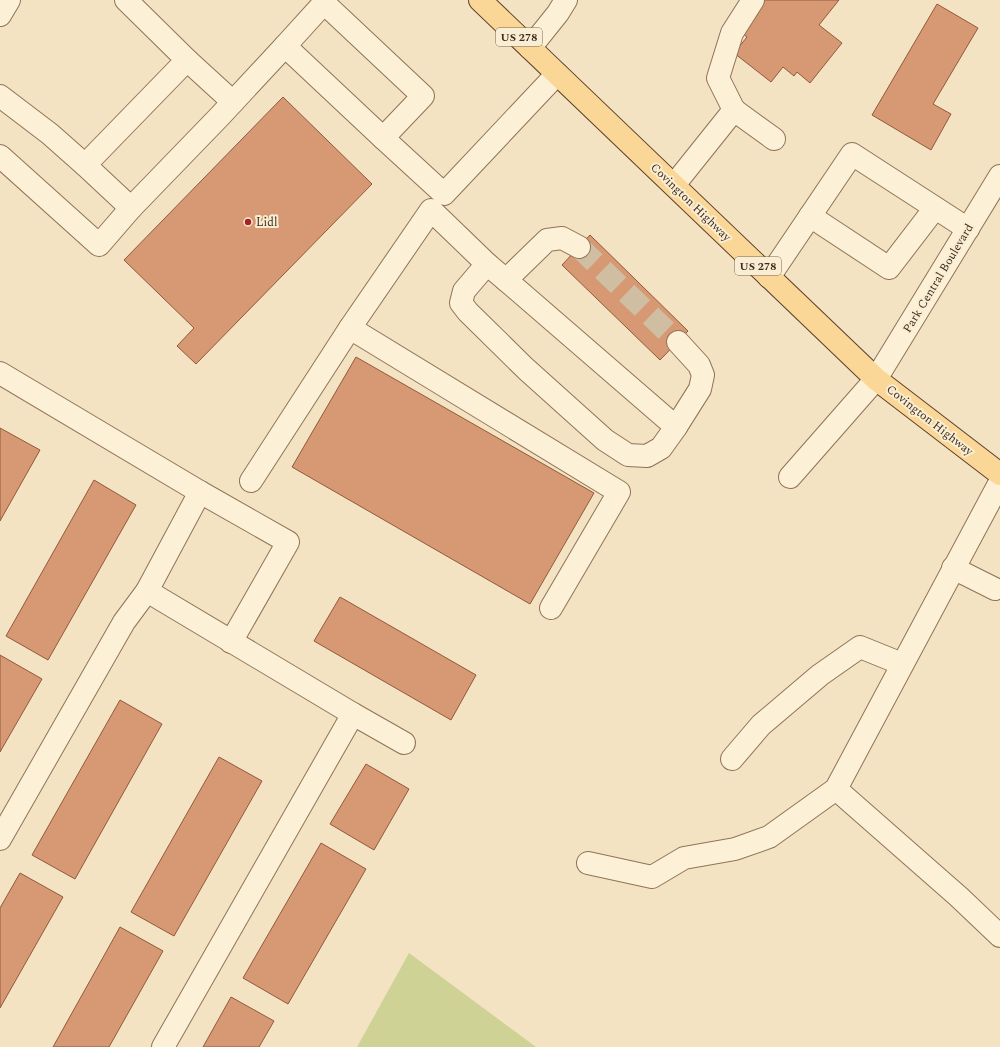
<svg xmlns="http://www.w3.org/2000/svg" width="1000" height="1047" viewBox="0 0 1000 1047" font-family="Spectral,serif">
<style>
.green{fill:#ced395}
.building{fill:#d69974;stroke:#92593a}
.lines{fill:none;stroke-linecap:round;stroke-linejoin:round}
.minor-tunnel{stroke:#cfbea2;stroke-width:22;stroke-dasharray:22 11;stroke-linecap:butt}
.minor-casing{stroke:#907357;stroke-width:24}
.major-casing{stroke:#5d412c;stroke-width:24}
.minor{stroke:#fcf0d7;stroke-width:22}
.major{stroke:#fad797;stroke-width:22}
.poi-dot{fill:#a62025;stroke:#f9edd3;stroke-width:1.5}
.labels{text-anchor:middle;stroke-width:4;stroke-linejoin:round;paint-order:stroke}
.shield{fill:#f9edd3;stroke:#766654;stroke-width:1}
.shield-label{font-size:11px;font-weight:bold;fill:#3e2c1d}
.street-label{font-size:12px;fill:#3e2c1d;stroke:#f9edd3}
.poi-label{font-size:12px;fill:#3e2c1d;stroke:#f9edd3;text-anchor:start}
</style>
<rect width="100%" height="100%" fill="#f3e3c3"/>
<polygon class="green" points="409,953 536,1047 357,1047"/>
<g class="building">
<polygon points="760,0 839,0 819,25 842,43 810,83 797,72 794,76 783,67 771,82 734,53 747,37 737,29"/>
<polygon points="937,4 978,28 933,104 951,114 931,150 872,115"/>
<polygon points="283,97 372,184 196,364 177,346 194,328 124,260"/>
<polygon points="590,235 688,331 660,360 562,265"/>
<polygon points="356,357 594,493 530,604 292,467"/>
<polygon points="0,428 40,450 0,521"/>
<polygon points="94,480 136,505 48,660 6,636"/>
<polygon points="340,597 476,675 451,720 314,641"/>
<polygon points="0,655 42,679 0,752"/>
<polygon points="120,700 162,724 75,879 32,855"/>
<polygon points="219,757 262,781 174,936 131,912"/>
<polygon points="366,764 409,789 374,850 330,824"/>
<polygon points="321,843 366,869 288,1004 243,978"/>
<polygon points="20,873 63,897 0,1008 0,908"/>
<polygon points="120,927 163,951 109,1047 53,1047"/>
<polygon points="231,997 274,1021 259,1047 203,1047"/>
</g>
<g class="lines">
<polyline class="minor-tunnel" points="579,247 678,342"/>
<g class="minor-casing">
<g id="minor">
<polyline points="126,0 187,60 85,165 131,208 220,116 285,46 383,138 444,194 557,74"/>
<polyline points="0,15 9,0"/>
<polyline points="285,46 324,3 423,96 383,138"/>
<polyline points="530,48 558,13 566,0"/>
<polyline points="187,60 233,102"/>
<polyline points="0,96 50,134 85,165"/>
<polyline points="734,110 774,139"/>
<polyline points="0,156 99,245 131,208"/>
<polyline points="674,185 734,110 718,78 732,33 753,0"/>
<polyline points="810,216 889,268 935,208"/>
<polyline points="487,264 464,291 461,303 468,312 526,369 605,440 628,455 647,456 661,448 676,427 700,389 703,375 699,365 678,342"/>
<polyline points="769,277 852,154 968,229"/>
<polyline points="506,280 547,240 562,238 579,247"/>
<polyline points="350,328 619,492 551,608"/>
<polyline points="0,373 200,492 147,591 353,714 163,1047"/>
<polyline points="790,477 876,379 1000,176"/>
<polyline points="251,481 350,328 431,210 487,264 506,280 676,427"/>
<polyline points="200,492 288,542 231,642"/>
<polyline points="953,568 995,589"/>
<polyline points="353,714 404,743"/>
<polyline points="732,759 761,725 820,675 860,647 902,664"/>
<polyline points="836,789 959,897 1000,936"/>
<polyline points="0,839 124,622 147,591"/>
<polyline points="588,863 652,877 684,858 735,849 769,837 836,789 1000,482"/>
</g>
</g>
<g class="major-casing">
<polyline id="major" points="480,0 876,379 1000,474"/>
</g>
<use href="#minor" class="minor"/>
<use href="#major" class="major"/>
</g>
<circle class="poi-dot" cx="248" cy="222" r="4"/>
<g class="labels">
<g class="shield">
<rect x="496" y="28" width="46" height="18" rx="3"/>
<rect x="735" y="257" width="46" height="18" rx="3"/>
</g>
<g class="shield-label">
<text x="519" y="41">US 278</text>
<text x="758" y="270">US 278</text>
</g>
<g class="street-label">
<text transform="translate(691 202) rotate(44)" y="4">Covington Highway</text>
<text transform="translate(938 278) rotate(-59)" y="4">Park Central Boulevard</text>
<text transform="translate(930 420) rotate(38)" y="4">Covington Highway</text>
</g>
<g class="poi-label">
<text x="256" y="226">Lidl</text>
</g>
</g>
</svg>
